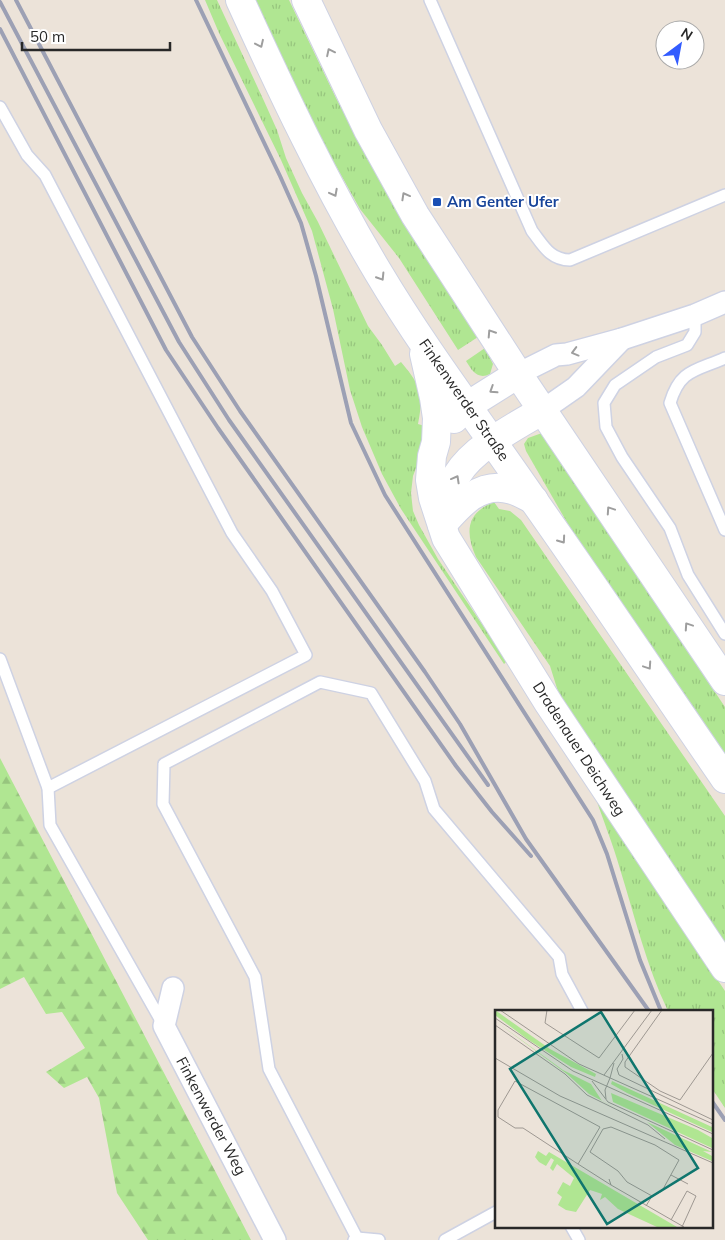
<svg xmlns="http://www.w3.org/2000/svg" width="725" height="1240" viewBox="0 0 725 1240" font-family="Mulish,sans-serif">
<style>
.grass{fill:url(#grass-tufts)}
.forest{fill:url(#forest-firs)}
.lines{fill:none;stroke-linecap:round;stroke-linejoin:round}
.service-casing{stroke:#ced2e3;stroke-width:14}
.minor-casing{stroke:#ced2e3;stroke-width:24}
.secondary-casing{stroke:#ced2e3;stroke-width:30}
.service{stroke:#fff;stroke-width:11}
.minor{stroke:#fff;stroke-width:21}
.secondary{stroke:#fff;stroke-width:28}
.rail{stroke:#9ca0b4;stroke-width:4}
.oneway{stroke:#9e9e9e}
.transit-dot{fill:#1a4fb4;stroke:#fff;stroke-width:2}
.labels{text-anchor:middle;stroke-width:4;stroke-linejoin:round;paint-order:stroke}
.transit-label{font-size:15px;font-weight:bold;fill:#164399;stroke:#fff;text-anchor:start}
.street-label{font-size:15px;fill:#282828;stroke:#fff}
.inset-road{fill:none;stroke:#9e9892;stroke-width:1}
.view{fill:#0f766e;fill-opacity:0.15;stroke:#0f766e;stroke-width:2.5}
.inset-edge{fill:none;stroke:#282828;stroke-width:2.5}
</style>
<defs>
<pattern id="grass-tufts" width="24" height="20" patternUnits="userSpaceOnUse" patternTransform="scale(1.25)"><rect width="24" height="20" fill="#b0e692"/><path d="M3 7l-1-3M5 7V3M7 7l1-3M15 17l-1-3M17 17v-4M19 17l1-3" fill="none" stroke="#97c57e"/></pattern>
<pattern id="forest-firs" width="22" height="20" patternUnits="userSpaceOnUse" patternTransform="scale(1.25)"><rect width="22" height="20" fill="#b0e692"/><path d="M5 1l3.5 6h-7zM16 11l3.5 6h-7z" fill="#97c57e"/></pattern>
</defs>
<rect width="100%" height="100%" fill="#ece3d9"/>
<g class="grass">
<path d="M205,0H217L264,101L277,130L286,158L302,193L318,222L368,326L382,345L395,366L401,362C421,386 424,393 418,424L428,427L422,452L413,476L411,493L413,511L419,525L438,559L507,661L504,664L401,509L382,474L362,427L350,390L333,309L312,231L281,160L219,33Z"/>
<polygon points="252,0 289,0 336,98 394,205 478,337 458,350 399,258 360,209 303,107"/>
<path d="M485,348L493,364L490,374C478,380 472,371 466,361Z"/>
<polygon points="542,433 725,707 725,761 588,559 526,451 524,444 528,438"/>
<path d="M494,502L499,509L510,511L521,520L725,816V952L561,701L550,666L476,557C465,532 466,513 494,502Z"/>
<path d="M595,796L725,991V1108L711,1087V1011H668C646,965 635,917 620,869C613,844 603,820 595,796Z"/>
</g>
<polygon class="forest" points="0,758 251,1240 148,1240 117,1193 99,1098 87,1077 64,1088 46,1072 85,1048 62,1012 46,1014 24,977 0,989"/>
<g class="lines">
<g class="service-casing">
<g id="service">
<path d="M430,0L532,231C543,245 550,260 570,260L725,195"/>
<polyline points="0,107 27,155 45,175 232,533 272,591 306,655 48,788"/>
<polyline points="695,315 695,332 687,345 656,357 615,385 604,403 606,427 622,457 670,528 688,575 725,634"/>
<path d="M725,358C696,371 680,369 670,403L725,530"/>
<polyline points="0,659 48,788 50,825 164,1026"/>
<polyline points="571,1226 579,1240"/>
<polyline points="357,1238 379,1240"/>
<polyline points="354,1240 357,1238 269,1069 255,977 163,804 164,764 320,682 371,693 425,781 434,809 559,957 562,974 582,1011"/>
<polyline points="445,1240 496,1212"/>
</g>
</g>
<g class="minor-casing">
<g id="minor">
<polyline points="518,374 556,355 567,354 622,339 695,315 725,302"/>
<polyline points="543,410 576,387 622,339"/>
<polyline points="173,988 164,1026 275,1240"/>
</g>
</g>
<g class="secondary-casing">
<g id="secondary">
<path d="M240,0C282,92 326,185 378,272C425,351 482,425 534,501C599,593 661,686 725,779"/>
<polyline points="306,0 368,130 415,215 518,374 725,681"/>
<polyline points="424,354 434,398 437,418 436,442 432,456 430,480 433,498 446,538 549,704 725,968"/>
<polyline points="454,419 467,406 518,374"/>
<path d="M442,523C446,507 449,489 457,475C473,448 516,426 543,410"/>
<path d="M442,525C460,504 481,480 512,490C520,492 527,497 534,500"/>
</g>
</g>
<use href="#service" class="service"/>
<use href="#minor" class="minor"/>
<use href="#secondary" class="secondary"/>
<g class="rail">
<polyline points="16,0 192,337 240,411 425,672 460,724 526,839 649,1011"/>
<polyline points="196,0 280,176 301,223 316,276 351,423 385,495 593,820 607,854 640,960 661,1011"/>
<polyline points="0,2 179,342 229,420 488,785"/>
<polyline points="0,29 166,350 218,428 456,766 492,812 531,856"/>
<polyline points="711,1100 725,1120"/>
</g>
</g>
<defs><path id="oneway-chevron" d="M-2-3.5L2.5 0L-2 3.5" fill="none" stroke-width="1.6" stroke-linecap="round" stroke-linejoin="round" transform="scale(1.25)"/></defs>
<g class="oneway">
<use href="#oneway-chevron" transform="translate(260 44) rotate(65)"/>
<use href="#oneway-chevron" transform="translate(330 52) rotate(-116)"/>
<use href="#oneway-chevron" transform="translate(334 193) rotate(62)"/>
<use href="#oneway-chevron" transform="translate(405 196) rotate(-119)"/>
<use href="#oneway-chevron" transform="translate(381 277) rotate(58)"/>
<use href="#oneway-chevron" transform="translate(491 333) rotate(-123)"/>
<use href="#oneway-chevron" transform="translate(575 352) rotate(165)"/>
<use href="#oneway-chevron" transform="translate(493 390) rotate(147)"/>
<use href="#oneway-chevron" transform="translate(456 479) rotate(-61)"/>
<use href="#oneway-chevron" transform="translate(610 510) rotate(-124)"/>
<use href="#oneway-chevron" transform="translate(562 540) rotate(55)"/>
<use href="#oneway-chevron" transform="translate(688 626) rotate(-124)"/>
<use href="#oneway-chevron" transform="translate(648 666) rotate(56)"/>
</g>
<rect class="transit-dot" x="432" y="197" width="10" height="10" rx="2.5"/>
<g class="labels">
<g class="transit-label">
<text x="447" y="207">Am Genter Ufer</text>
</g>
<g class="street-label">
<text transform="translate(464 400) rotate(55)" y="5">Finkenwerder Straße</text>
<text transform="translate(579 749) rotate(57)" y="5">Dradenauer Deichweg</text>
<text transform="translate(211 1116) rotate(62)" y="5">Finkenwerder Weg</text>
</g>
</g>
<g transform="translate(495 1010)">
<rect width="218" height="218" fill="#ece3d9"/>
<path d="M0,0L55,39L101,64L100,67L76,57L32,29L0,5ZM0,11L68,60L96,74L107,91L130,103L94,84L72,64ZM117,71L217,117V122L132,83L116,74ZM116,83L203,120L217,128V138L118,92ZM152,112L217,142L208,141L217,146V151L180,135Z" fill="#b0e692"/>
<path d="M43,141L51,146L54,142L182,217H162L123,199L110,187L105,190L107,184L95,180L81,202L71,200L63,195L67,187L62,183L68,172L75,176L79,168L62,154L58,161L55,158L59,150L56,148L51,156L44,152L40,147Z" fill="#b0e692"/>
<path class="inset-road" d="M5,0L84,54L218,114M52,0L50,13L104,48L140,0M167,0L130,52V57L165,81L185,90L218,43M0,8L78,61L218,124M0,15L70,64L92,85L153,115L170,129M127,44L128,49L122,59L124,65L218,110M0,48L65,86L218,153M109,65L157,0M115,68L119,53M97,71L113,92L218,140M111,89L110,80L115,68M83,154L28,118H20L3,107V100L20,71L105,117L83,154L116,175M176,165L193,174M114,169L116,175L189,217M151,196L157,186L132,172L123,161L95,142L108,119L116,117L160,135L184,150L167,181L157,186M176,210L192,181L201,186L187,217"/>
<path class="view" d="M106,2L203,158L112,214L15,59Z"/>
<rect width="218" height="218" class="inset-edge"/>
</g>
<g transform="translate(680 45) rotate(32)"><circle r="24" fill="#ffffff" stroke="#a9a9a9"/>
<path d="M0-4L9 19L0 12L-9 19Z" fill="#335cff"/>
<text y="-8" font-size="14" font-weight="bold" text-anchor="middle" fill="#282828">N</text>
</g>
<path d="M22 42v8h148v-8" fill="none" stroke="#282828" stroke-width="2.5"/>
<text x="30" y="42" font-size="15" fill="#282828" stroke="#ffffff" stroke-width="4" paint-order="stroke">50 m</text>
</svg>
